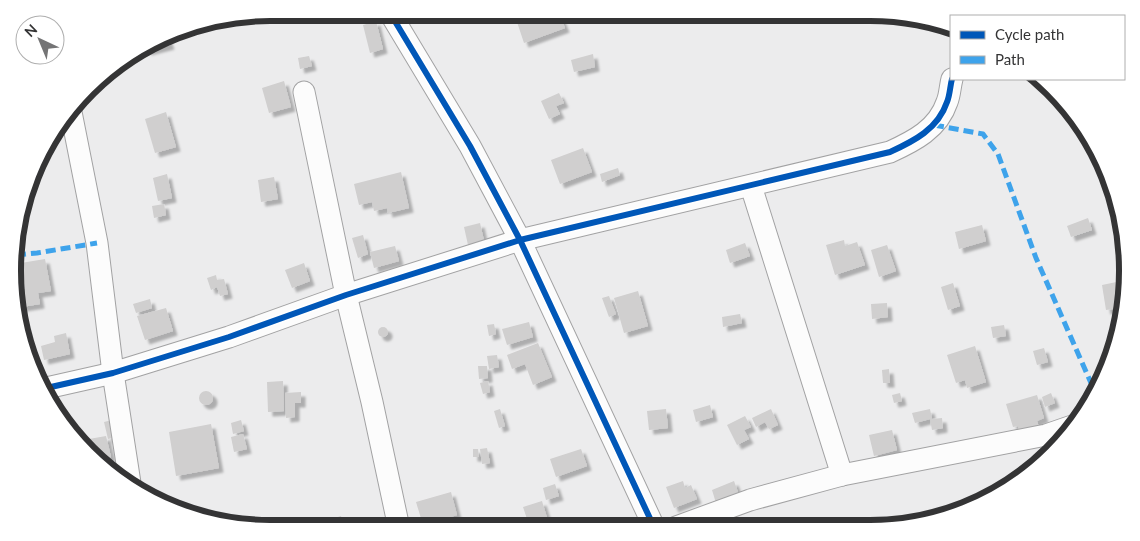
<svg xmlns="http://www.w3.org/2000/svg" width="1140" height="541" viewBox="0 0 1140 541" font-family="Lato,sans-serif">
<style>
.building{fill:#d0cfcf;filter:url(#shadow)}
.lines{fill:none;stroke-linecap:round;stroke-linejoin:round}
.street-casing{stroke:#a2a2a3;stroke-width:23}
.street{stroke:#fcfcfc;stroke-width:21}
.quiet{stroke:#3ea3eb;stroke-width:5;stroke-dasharray:10 5;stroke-linecap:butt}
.cycleway-casing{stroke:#fff;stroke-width:9}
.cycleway{stroke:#0057b8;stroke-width:6}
.rim{fill:none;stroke:#343435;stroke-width:6}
</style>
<defs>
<filter id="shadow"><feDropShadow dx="4.5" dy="4.5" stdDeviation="1" flood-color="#0004"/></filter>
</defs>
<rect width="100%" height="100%" fill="#ececed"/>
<g class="building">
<polygon points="514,13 541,13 543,17 559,13 565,28 524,43"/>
<polygon points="376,21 383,49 370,53 363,25"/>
<polygon points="167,37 170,45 147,51 146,48"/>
<polygon points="593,54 595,67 574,72 571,60"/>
<polygon points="309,56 312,66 300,69 298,58"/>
<polygon points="284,81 291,107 269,113 262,88"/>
<polygon points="559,93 564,103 556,106 560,114 549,119 541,101"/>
<polygon points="166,112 176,147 155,153 145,119"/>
<polygon points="583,148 592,172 560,184 551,160"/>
<polygon points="618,168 620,175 602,182 600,174"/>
<polygon points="401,172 409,208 388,213 387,208 374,211 372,202 359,205 354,184"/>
<polygon points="167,174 172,198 158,201 153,178"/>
<polygon points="274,177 278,199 261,202 258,180"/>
<polygon points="164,204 166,215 154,218 152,206"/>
<polygon points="1088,218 1092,230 1071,237 1067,226"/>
<polygon points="480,223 484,241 468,245 464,227"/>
<polygon points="982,225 986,241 959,249 955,232"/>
<polygon points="363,235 368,254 358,258 352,238"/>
<polygon points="844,240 845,246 857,242 865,265 835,275 826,245"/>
<polygon points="745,243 750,256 730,263 726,250"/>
<polygon points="887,245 896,271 879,277 871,250"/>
<polygon points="395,246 399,261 374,268 370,252"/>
<polygon points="45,259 51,291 38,293 40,304 16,308 15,290 25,289 21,263"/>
<polygon points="304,263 310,281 292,288 285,270"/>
<polygon points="216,275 217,280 224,279 228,294 220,296 217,287 211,290 207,278"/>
<polygon points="1126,280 1120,308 1106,310 1102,285"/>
<polygon points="953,283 960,306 948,310 941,287"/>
<polygon points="638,291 648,326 624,333 614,298"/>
<polygon points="609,296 616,314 609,317 602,298"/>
<polygon points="150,299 152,308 136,313 133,304"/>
<polygon points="887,303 888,317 872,319 871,304"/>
<polygon points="166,308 173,331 145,340 137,316"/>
<polygon points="740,314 742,323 723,327 722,317"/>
<polygon points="529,322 533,337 507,345 502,329"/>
<polygon points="494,324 496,334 489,336 487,325"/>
<polygon points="1004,325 1006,336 993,338 991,327"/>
<circle cx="383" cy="332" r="5"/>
<polygon points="66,333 70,354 44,360 41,346 55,342 54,336"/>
<polygon points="538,343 552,377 533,385 525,364 512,369 507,355"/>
<polygon points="975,346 986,382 967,388 965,380 956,383 947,355"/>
<polygon points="1044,348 1048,362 1037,365 1033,351"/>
<polygon points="497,355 499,367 489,369 487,356"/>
<polygon points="478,366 487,366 488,378 479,379"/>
<polygon points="889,369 890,383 883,383 882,370"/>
<polygon points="283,381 284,411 268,412 267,382"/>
<polygon points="488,381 490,392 483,394 480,383"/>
<circle cx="206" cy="398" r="7"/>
<polygon points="301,392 301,403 295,403 295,417 286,418 285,393"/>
<polygon points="900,393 902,401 894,403 892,395"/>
<polygon points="1051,393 1055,403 1045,407 1042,397"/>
<polygon points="1037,395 1044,418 1037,421 1039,427 1020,433 1018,426 1013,427 1006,404"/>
<polygon points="710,405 713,417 696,422 693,410"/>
<polygon points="500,409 505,426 499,428 494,411"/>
<polygon points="666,409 668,428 649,430 647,411"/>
<polygon points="771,409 778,425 769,429 765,422 756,427 752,418"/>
<polygon points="930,409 932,419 942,418 943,428 932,430 930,419 915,423 912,413"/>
<polygon points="745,416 751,427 744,430 749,439 737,445 727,425"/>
<polygon points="116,419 119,436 108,439 104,422"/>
<polygon points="241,420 244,431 233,434 231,423"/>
<polygon points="211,424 219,468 176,476 169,432"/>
<polygon points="892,430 897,450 874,456 869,435"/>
<polygon points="243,434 247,449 234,452 231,437"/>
<polygon points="106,436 111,457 97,460 87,448 91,447 89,439"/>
<polygon points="487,448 490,463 482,464 480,449"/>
<polygon points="473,449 478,449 479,457 473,457"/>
<polygon points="581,449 587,466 556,477 550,459"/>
<polygon points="683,481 685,488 691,485 697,499 674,508 666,487"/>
<polygon points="734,481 739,495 716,503 712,490"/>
<polygon points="555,484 559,496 546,500 543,488"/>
<polygon points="451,492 457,515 423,525 416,502"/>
<polygon points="542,501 550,528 530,528 523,507"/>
<polygon points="341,516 344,528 327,528 325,521"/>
<polygon points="915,518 917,523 903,526 894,526"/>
</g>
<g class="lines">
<g class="street-casing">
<g id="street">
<polyline points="390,13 470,146 520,240 654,527"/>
<polyline points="304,92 346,295 372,402 399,528"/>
<polyline points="71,112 97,243 113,373 130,483"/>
<polyline points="751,186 842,475"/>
<path d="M42,389L113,373L229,337L346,295L520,240L890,152C914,141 938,129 947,102C950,95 950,86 952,79"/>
<polyline points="676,527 750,500 842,475 1046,435 1075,425"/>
</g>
</g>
<use href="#street" class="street"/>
<g class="quiet">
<polyline points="934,125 983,134 998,154 1036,258 1095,392"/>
<polyline points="16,255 37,253 97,243"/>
</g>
<g class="cycleway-casing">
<g id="cycleway">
<polyline points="390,13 470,146 520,240 654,527"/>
<path d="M42,389L113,373L229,337L346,295L520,240L890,152C914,141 938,129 947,102C950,95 950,86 952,79"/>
</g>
</g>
<use href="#cycleway" class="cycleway"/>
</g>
<path d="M0 0H1140V541H0ZM270 21H870A249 249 0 0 1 1119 270V271A249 249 0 0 1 870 520H270A249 249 0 0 1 21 271V270A249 249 0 0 1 270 21Z" fill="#fff" fill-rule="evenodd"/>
<path class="rim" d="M270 21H870A249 249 0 0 1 1119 270V271A249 249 0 0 1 870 520H270A249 249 0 0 1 21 271V270A249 249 0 0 1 270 21Z"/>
<rect x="950" y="15" width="175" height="65" fill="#ffffff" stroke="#aeaeae"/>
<rect x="960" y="31" width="25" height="8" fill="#0057b8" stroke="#aeaeae"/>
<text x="995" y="40" font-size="15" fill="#343435">Cycle path</text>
<rect x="960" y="56" width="25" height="8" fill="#3ea3eb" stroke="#aeaeae"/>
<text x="995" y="65" font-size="15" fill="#343435">Path</text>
<g transform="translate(40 40) rotate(316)"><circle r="24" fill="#ffffff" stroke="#aeaeae"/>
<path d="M0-4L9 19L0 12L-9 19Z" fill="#747475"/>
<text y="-8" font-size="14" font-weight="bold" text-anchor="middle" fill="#343435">N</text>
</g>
</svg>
